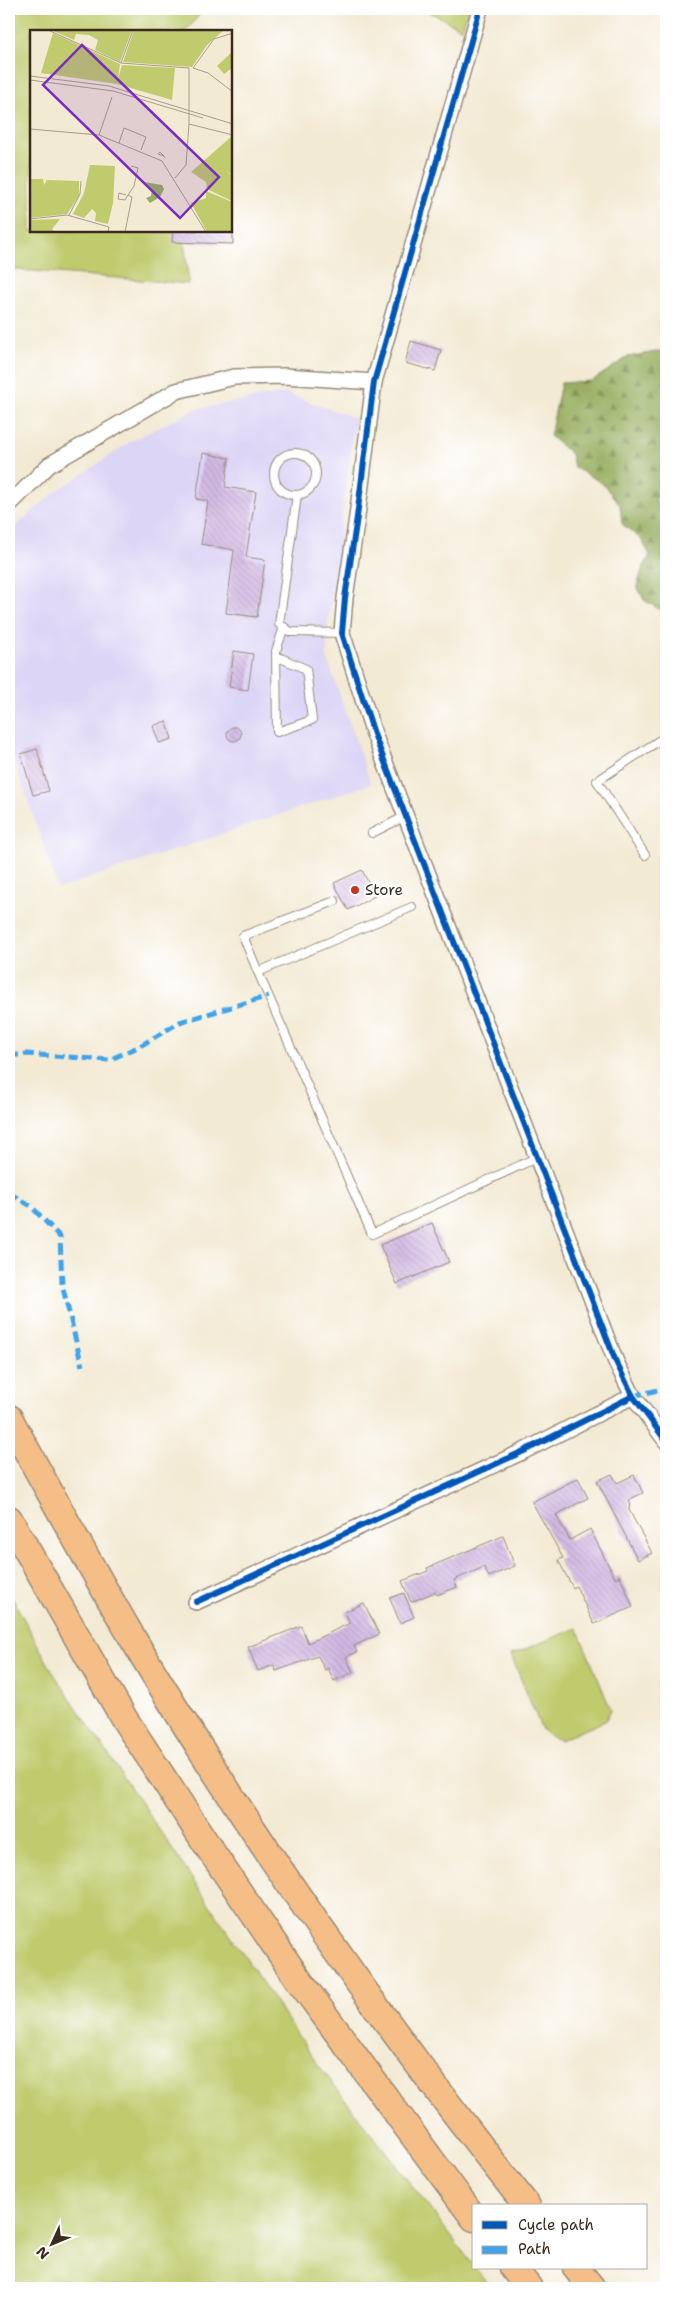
<svg xmlns="http://www.w3.org/2000/svg" width="675" height="2297" viewBox="0 0 675 2297" font-family="'Shantell Sans',sans-serif">
<style>
.built{fill:#ddd5f6}
.green{fill:#bfcb6d;stroke:#7d7a46}
.forest{fill:url(#forest-firs);stroke:#696c3f}
.building{fill:url(#building-back-hatch)}
.lines{fill:none;stroke-linecap:round;stroke-linejoin:round}
.service-casing{stroke:#978a79;stroke-width:10}
.minor-casing{stroke:#978a79;stroke-width:18}
.motorway-casing{stroke:#978a79;stroke-width:29}
.service{stroke:#fff;stroke-width:8}
.minor{stroke:#fff;stroke-width:15}
.motorway{stroke:#f6be87;stroke-width:26}
.quiet{stroke:#3fa3ea;stroke-width:5;stroke-dasharray:10 5;stroke-linecap:butt}
.cycleway-casing{stroke:#fff;stroke-width:9}
.cycleway{stroke:#0057b8;stroke-width:6}
.poi-dot{fill:#c8321e;stroke:#fff;stroke-width:2}
.labels{text-anchor:middle;stroke-width:4;stroke-linejoin:round;paint-order:stroke}
.poi-label{font-size:15px;fill:#3b2a1e;stroke:#fff;text-anchor:start}
.inset-road{fill:none;stroke:#a99d8b;stroke-width:1}
.view{fill:#7b2cbf;fill-opacity:0.15;stroke:#7b2cbf;stroke-width:2.5}
.inset-edge{fill:none;stroke:#3b2a1e;stroke-width:2.5}
</style>
<defs>
<pattern id="forest-firs" width="22" height="20" patternUnits="userSpaceOnUse" patternTransform="scale(1.25)"><rect width="22" height="20" fill="#97af60"/><path d="M5 1l3.5 6h-7zM16 11l3.5 6h-7z" fill="#7c8f4f"/></pattern>
<pattern id="building-back-hatch" width="6" height="6" patternUnits="userSpaceOnUse" patternTransform="scale(1.25)"><rect width="6" height="6" fill="#d1b8e3"/><path d="M-1 5l2 2M0 0l6 6M5-1l2 2" fill="none" stroke="#b49ec2"/></pattern>
</defs>
<rect width="100%" height="100%" fill="#fff"/>
<filter id="ink" filterUnits="userSpaceOnUse"><feTurbulence type="fractalNoise" baseFrequency=".02" numOctaves="2"/><feDisplacementMap in="SourceGraphic" scale="10" xChannelSelector="R" yChannelSelector="G"/><feConvolveMatrix kernelMatrix="1 2 1 2 8 2 1 2 1" color-interpolation-filters="sRGB"/></filter>
<filter id="wash" filterUnits="userSpaceOnUse"><feTurbulence type="fractalNoise" baseFrequency=".0096" numOctaves="4" result="noise"/><feDisplacementMap in="SourceGraphic" scale="20" xChannelSelector="R" yChannelSelector="G"/><feGaussianBlur stdDeviation="1.12" result="paint"/><feColorMatrix in="noise" values="0 0 0 0 0 0 0 0 0 0 0 0 0 0 0 0 0 1.4 0 .05"/><feComposite in="paint" operator="in"/></filter>
<g filter="url(#wash)">
<rect width="100%" height="100%" fill="#f3ead4"/>
<polygon class="built" points="285,393 355,418 327,632 327,658 371,784 58,889 9,745 9,532 54,493 133,440 196,409"/>
<g class="green">
<polygon points="9,9 204,9 186,31 31,31 31,231 183,231 189,284 9,269"/>
<polygon points="424,9 468,9 462,29"/>
<polygon points="9,1592 52,1671 313,2058 491,2288 17,2288 9,2263"/>
<polygon points="577,1628 611,1710 605,1721 560,1740 550,1736 542,1730 511,1655"/>
</g>
<polygon class="forest" points="666,350 666,482 659,481 656,501 666,515 666,613 644,600 637,586 642,570 650,555 641,539 622,524 620,505 602,483 574,467 571,454 550,436 561,383 592,381 628,357"/>
<g id="blocks">
<g class="building">
<polygon points="173,231 233,231 233,244 172,242"/>
<polygon points="411,341 441,350 435,371 405,363"/>
<polygon points="203,453 229,458 225,487 256,492 246,557 265,560 257,617 226,613 234,550 201,544 208,501 196,499"/>
<polygon points="234,651 253,654 248,690 229,687"/>
<polygon points="166,721 172,739 159,743 153,726"/>
<circle cx="234" cy="734" r="7"/>
<polygon points="37,749 49,791 33,795 21,754"/>
<polygon points="362,870 375,896 348,910 334,883"/>
<polygon points="432,1223 449,1262 397,1284 380,1245"/>
<polygon points="612,1474 617,1483 634,1475 643,1493 630,1499 629,1510 652,1553 638,1560 597,1481"/>
<polygon points="578,1478 588,1498 556,1515 570,1540 590,1529 615,1578 620,1576 633,1607 594,1624 576,1586 573,1588 558,1560 563,1558 532,1502"/>
<polygon points="503,1536 515,1566 489,1577 484,1567 454,1580 457,1587 437,1595 435,1592 411,1602 402,1581 428,1571 427,1568"/>
<polygon points="404,1593 414,1617 400,1623 390,1598"/>
<polygon points="364,1603 379,1634 354,1646 357,1652 346,1657 353,1672 334,1681 328,1668 325,1670 318,1656 276,1671 274,1665 258,1671 248,1647 301,1626 308,1643 350,1623 345,1612"/>
</g>
</g>
</g>
<g filter="url(#ink)">
<use href="#blocks" fill-opacity="0" stroke="#978a79" stroke-width="1"/>
<g class="lines">
<g class="service-casing">
<g id="service">
<circle cx="295" cy="474" r="21"/>
<polyline points="297,495 279,624 291,632 342,633"/>
<polyline points="276,656 306,669 312,720 277,732 276,651 284,627"/>
<polyline points="372,833 406,816"/>
<polyline points="645,855 597,781 666,736"/>
<polyline points="412,907 258,972 372,1234 538,1157"/>
<polyline points="258,972 243,936 335,901"/>
</g>
</g>
<g class="minor-casing">
<g id="minor">
<polyline points="480,9 374,382 357,517 345,598 342,633 374,734 616,1362 633,1396 666,1441"/>
<polyline points="9,505 49,465 176,391 234,377 285,376 374,382"/>
<polyline points="196,1602 524,1451 633,1396"/>
</g>
</g>
<g class="motorway-casing">
<g id="motorway">
<path d="M9,1418C51,1495 94,1573 139,1649C255,1843 387,2029 527,2206"/>
<polyline points="9,1519 125,1720 211,1851 298,1979 474,2218"/>
<polyline points="513,2268 529,2288"/>
<polyline points="576,2268 592,2288"/>
</g>
</g>
<use href="#service" class="service"/>
<use href="#minor" class="minor"/>
<use href="#motorway" class="motorway"/>
<g class="quiet">
<polyline points="9,1056 26,1054 109,1060 140,1046 180,1022 269,996"/>
<polyline points="9,1193 31,1206 60,1237 62,1284 82,1366"/>
<polyline points="633,1396 666,1388"/>
</g>
<g class="cycleway-casing">
<g id="cycleway">
<polyline points="480,9 374,382 357,517 345,598 342,633 374,734 616,1362 633,1396 666,1441"/>
<polyline points="196,1602 524,1451 633,1396"/>
</g>
</g>
<use href="#cycleway" class="cycleway"/>
</g>
</g>
<circle class="poi-dot" cx="355" cy="890" r="5"/>
<g class="labels">
<g class="poi-label">
<text x="365" y="895">Store</text>
</g>
</g>
<g transform="translate(30 30)">
<rect width="202" height="202" fill="#f3ead4"/>
<path d="M21,0H102L90,32L65,20L68,10L59,5L46,4L44,10ZM104,0H194L177,15L162,37L93,32ZM23,3L90,34L88,49L92,35L145,38L142,70L87,54L11,43ZM202,22V38L194,44L187,36ZM201,107L202,145L195,140L202,146V171L177,159L176,152L161,142ZM60,135L85,136L83,173L78,194L65,191L66,183L62,179L54,188L43,184L54,163ZM0,149H13L14,155L17,150L49,151V166L37,184L0,188ZM176,161L202,172V202H177L161,173L176,168ZM30,189L22,199L24,202H0V190Z" fill="#bfcb6d"/>
<path d="M114,152L132,155L134,159L130,167L120,173L116,168L121,166L122,159L116,156Z" fill="#97af60"/>
<path class="inset-road" d="M18,0L91,33L159,38V94L203,105M91,33L103,0M163,38L184,9L203,3M163,38L178,43L203,62M0,46L79,56L203,94M0,50L83,61L173,88M0,99L69,105L132,131L176,202M69,105L82,67M89,113L94,98L116,107L111,120M134,126L128,124L130,122L134,126L135,128M145,148L156,135L159,94M96,165L89,163L88,169L95,170L98,165M39,185L50,164L51,151M0,189L37,185L79,197L78,202M95,202L102,167L98,165L104,156L108,138L101,136"/>
<path class="view" d="M52,15L189,147L150,188L13,55Z"/>
<rect width="202" height="202" class="inset-edge"/>
</g>
<rect width="675" height="2297" fill="none" stroke="#fff" stroke-width="30"/>
<rect x="472" y="2204" width="175" height="65" fill="#ffffff" stroke="#b1aaa5"/>
<rect x="482" y="2221" width="25" height="8" fill="#0057b8" stroke="#b1aaa5"/>
<text x="518" y="2230" font-size="15" fill="#3b2a1e">Cycle path</text>
<rect x="482" y="2246" width="25" height="8" fill="#3fa3ea" stroke="#b1aaa5"/>
<text x="518" y="2254" font-size="15" fill="#3b2a1e">Path</text>
<g transform="translate(52 2244) rotate(226)" stroke="#ffffff" stroke-width="4" paint-order="stroke">
<path d="M0-4L9 19L0 12L-9 19Z" fill="#3b2a1e"/>
<text y="-8" font-size="14" font-weight="bold" text-anchor="middle" fill="#3b2a1e">N</text>
</g>
</svg>
